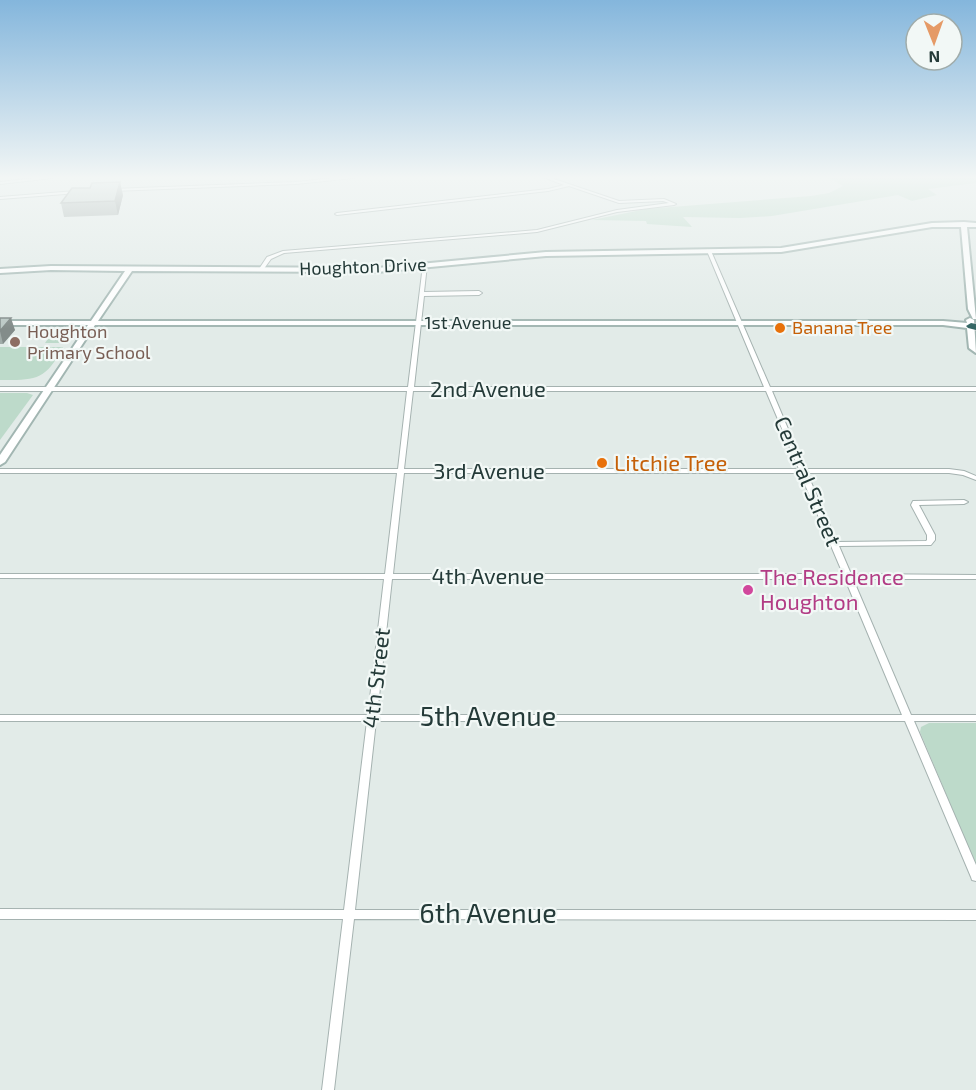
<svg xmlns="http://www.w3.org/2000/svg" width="976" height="1090" viewBox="0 0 976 1090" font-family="'Exo 2',sans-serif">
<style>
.green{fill:#bddaca}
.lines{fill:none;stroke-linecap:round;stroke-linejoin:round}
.street-casing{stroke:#a5b2b0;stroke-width:2}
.secondary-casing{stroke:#a2b6b2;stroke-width:4}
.highway-casing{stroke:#c2c8c7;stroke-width:2}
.street{fill:#fff;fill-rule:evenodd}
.secondary{fill:#fff;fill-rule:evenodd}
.highway{fill:#326462;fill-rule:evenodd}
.wall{fill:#a1aca9}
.shaded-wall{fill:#838c8a}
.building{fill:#bbc8c5;stroke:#838c8a;stroke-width:1.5}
.food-dot{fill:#e8710a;stroke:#f2f8f6;stroke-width:2}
.education-dot{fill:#8d6e63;stroke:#f2f8f6;stroke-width:2}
.hotel-dot{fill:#d1479c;stroke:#f2f8f6;stroke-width:2}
.labels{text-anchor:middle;stroke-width:4.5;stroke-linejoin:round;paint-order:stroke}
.far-street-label{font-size:18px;fill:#243a38;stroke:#f2f8f6}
.far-food-label{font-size:18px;fill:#c56008;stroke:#f2f8f6;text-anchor:start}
.far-education-label{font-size:18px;fill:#785e54;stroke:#f2f8f6;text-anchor:start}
.street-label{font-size:22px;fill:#243a38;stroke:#f2f8f6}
.food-label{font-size:22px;fill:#c56008;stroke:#f2f8f6;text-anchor:start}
.hotel-label{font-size:22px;fill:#b23c85;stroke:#f2f8f6;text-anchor:start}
.near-street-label{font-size:27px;fill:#243a38;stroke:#f2f8f6}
</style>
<rect width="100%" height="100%" fill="#e2ebe8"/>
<g class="green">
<polygon points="827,177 976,177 976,183 928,189 937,195 912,201 898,195 772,216 740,218 683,217 692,227 647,224 646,221 592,220 646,209 811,196 829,193 843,186"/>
<polygon points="56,328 77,328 67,343 45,343"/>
<path d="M0,347H63C45,381 36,380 0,380Z"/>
<polygon points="0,393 27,393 33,395 0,440"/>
<polygon points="929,723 976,723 976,865 920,732 921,727"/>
</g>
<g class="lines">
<g class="street-casing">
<g id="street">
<polygon points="45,177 54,177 52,178 0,184 0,182"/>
<polygon points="345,177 355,177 353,178 296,184 112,191 110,190 112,189 296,182"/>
<polygon points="543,177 548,177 619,201 664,199 676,204 674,205 617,212 537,232 284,253 271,259 263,270 259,269 267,257 283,251 537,230 617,210 669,203 663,201 619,203 569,186 548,191 337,215 335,214 337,213 548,189 564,185"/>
<polygon points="76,191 78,192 78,193 0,199 0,197"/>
<path d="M707,250L711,251L770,387H976V391H772L805,469H949L964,471L976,476V480L963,475L949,473H807L837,542L926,541L927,540V535L911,505L913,501L964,500L968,502L964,504L919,505L935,535V540L931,545L839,546L851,574L976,575V579H853L911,715H976V721H914L976,865V881L972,880L971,877L905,721H376L355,910H976V920L354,919L334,1090H322L343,919H0V909L344,910L367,721H0V715H368L384,579L0,578V574H385L397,473H0V469H398L407,391H0V387H408L423,265L425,264L427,265L424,292L479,291L482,293L479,295L424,296L414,387H764L707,251ZM413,391H766L799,469H404ZM404,473H800L843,574H393ZM392,579H845L902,715H377Z"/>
</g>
</g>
<g class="secondary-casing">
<polygon id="secondary" points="964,222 976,223 976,227 967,227 976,319 973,319 968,309 961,227 932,227 781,252 546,256 377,272 132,271 98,321 943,321 967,323 966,320 970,318 974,320 976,353 969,348 967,328 943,325 95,325 5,462 0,465 0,455 88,325 0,325 0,321 91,321 125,271 51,270 0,273 0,269 51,266 377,268 546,252 781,248 932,223"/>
</g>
<g class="highway-casing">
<polygon id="highway" points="971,323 976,324 976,330 968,328 966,326"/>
</g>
<use href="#street" class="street"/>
<use href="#secondary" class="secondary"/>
<use href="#highway" class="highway"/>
</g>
<g class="wall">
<polygon points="123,195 118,215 64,217 61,203"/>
<polygon points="0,318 15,330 3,344 0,344"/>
</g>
<g class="shaded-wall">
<polygon points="120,182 123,195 118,215 115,201"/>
<polygon points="11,318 15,330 3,344 0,331"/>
</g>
<g class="building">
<polygon points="120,182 115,201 61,203 72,188 90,188 92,183"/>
<polygon points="0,318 11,318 0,331"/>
</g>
<linearGradient id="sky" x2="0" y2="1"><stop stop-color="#84b6dc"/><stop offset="0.54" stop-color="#f2f6f5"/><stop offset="1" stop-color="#f2f6f5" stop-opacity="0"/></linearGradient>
<rect width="976" height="329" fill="url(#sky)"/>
<g class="food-dot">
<circle cx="780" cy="328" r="6"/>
<circle cx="602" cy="463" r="6"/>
</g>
<circle class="education-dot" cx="15" cy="342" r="6"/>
<circle class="hotel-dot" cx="748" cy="590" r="6"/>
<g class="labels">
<g class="far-street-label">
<text transform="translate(363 267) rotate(-2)" y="6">Houghton Drive</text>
<text x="468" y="329">1st Avenue</text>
</g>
<g class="far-food-label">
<text x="792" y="334">Banana Tree</text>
</g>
<g class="far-education-label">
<text x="27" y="338">Houghton<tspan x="27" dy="21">Primary School</tspan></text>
</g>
<g class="street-label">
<text x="488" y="397">2nd Avenue</text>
<text x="489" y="479">3rd Avenue</text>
<text transform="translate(808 481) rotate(67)" y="8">Central Street</text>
<text x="488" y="584">4th Avenue</text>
<text transform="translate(376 678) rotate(-83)" y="8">4th Street</text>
</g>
<g class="food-label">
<text x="614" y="471">Litchie Tree</text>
</g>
<g class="hotel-label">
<text x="760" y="585">The Residence<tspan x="760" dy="25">Houghton</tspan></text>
</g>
<g class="near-street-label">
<text x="488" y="726">5th Avenue</text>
<text x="488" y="923">6th Avenue</text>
</g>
</g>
<g transform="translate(934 42) rotate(179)"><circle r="28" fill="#f2f8f6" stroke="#a0acaa" stroke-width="1.5"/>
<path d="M0-4.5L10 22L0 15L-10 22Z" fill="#e59a66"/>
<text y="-9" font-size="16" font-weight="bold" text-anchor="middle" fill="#243a38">N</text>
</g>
</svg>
